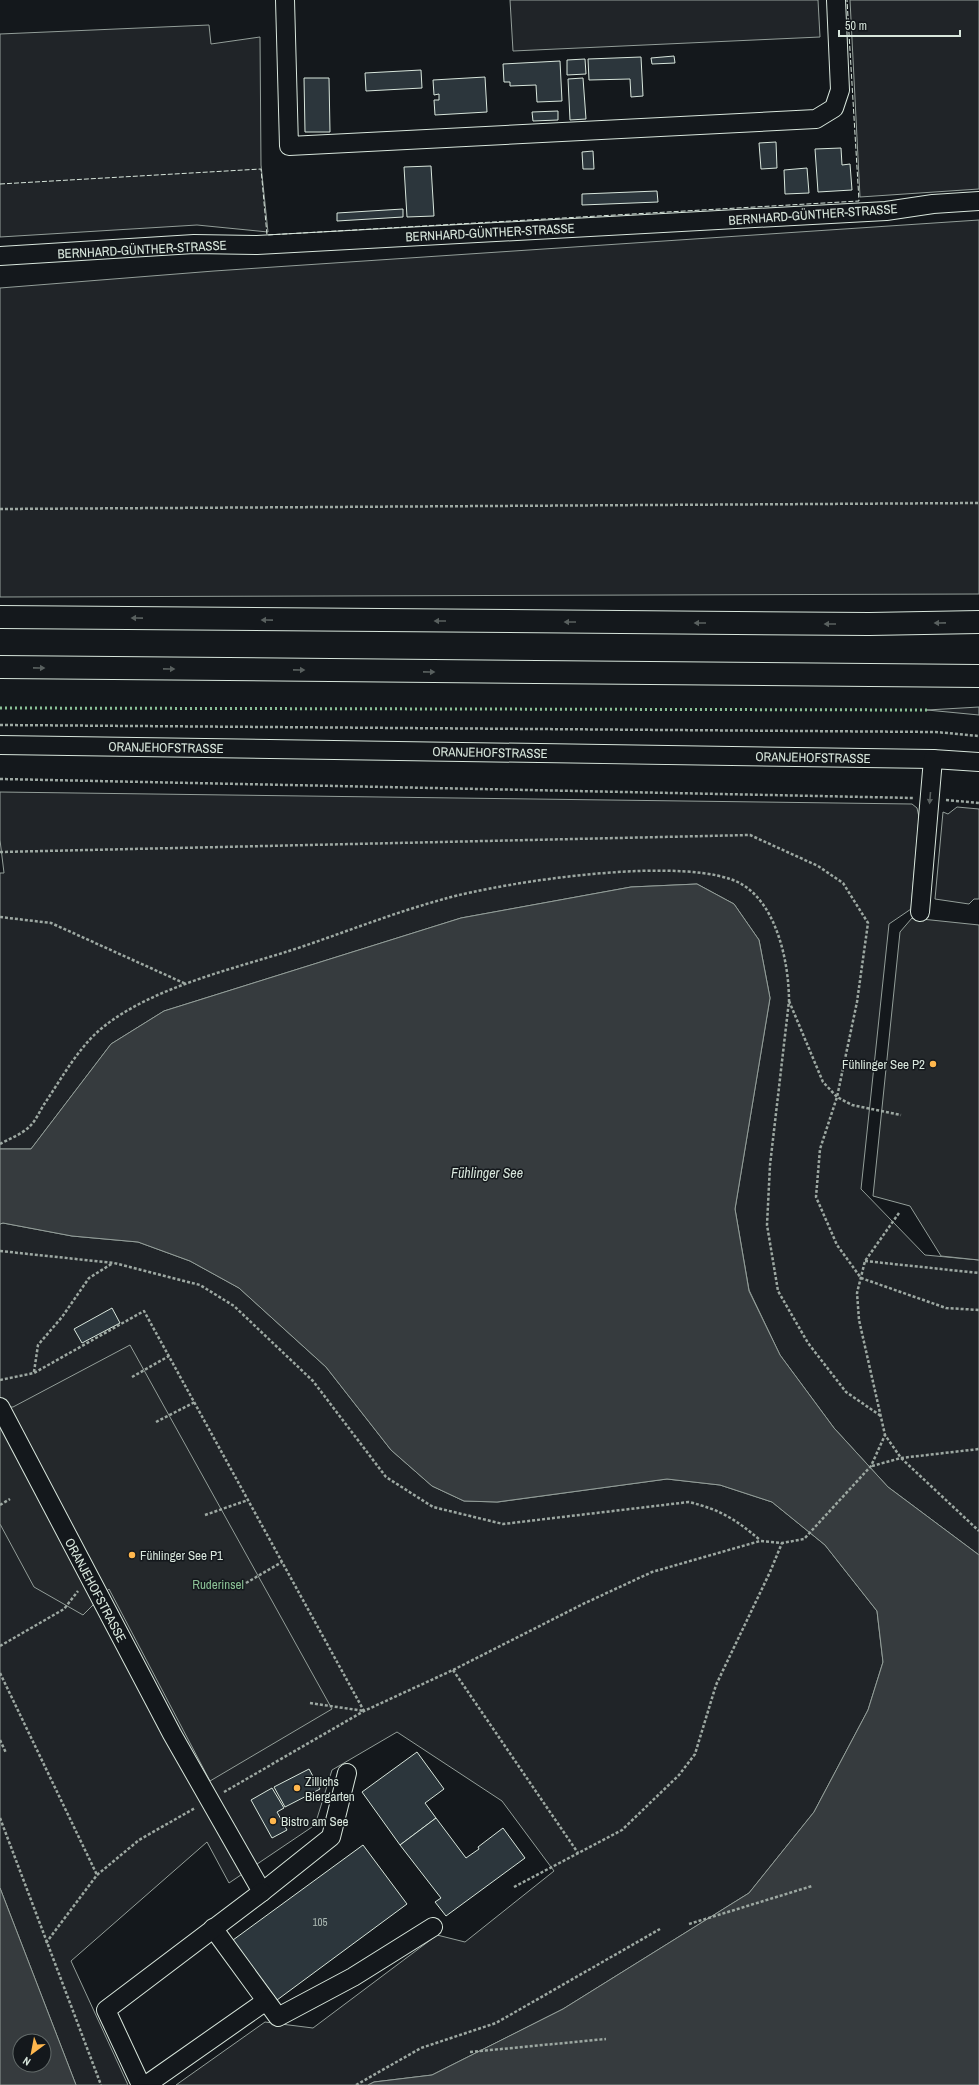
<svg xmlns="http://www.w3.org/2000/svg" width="979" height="2085" viewBox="0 0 979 2085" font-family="'Archivo Narrow',sans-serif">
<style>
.green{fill:#202428;stroke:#939e99}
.parking{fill:#24282b;stroke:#939e99}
.water{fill:#363b3e;stroke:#939e99;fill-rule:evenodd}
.building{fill:#2c363c;stroke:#d8e6dc}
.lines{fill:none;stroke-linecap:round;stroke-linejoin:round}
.minor-casing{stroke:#d8e6dc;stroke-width:20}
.highway-casing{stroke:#d8e6dc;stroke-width:24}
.path{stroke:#9da8a2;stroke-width:2.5;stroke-dasharray:3 2;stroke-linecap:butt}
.minor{stroke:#14181c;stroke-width:18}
.highway{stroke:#14181c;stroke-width:22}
.hedge{stroke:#8ac095;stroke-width:3;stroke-dasharray:2 3;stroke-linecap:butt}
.fence{stroke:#d8e6dc;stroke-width:1;stroke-dasharray:5 2;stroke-linecap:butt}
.oneway{fill:#59605f}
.poi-dot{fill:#ffb74d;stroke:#14181c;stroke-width:1.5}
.labels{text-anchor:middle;stroke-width:3;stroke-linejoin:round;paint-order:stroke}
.number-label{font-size:11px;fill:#adbab4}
.street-label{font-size:13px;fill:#d8e6dc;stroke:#14181c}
.poi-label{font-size:13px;fill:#d8e6dc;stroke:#14181c;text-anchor:start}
.park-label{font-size:13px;fill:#8ac095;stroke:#14181c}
.water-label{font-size:14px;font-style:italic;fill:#d8e6dc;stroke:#14181c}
</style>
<rect width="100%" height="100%" fill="#14181c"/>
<g class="green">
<polygon points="510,0 818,0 820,37 513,51"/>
<polygon points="850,0 979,0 979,189 860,197"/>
<polygon points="209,25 211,44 260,37 261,165 268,232 197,225 0,237 0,34"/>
<polygon points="979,220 979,594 0,597 0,288 214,271"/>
<polygon points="979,707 979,715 927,710"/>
<polygon points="0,792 912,804 917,808 919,817 911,909 889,924 861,1189 925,1255 979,1260 979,1555 888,1487 834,1428 780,1355 749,1290 735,1209 770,998 759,940 734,904 697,884 631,887 461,918 164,1011 111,1044 31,1149 0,1149 0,873 4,873 0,840"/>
<polygon points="957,807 979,809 979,899 974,899 969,904 935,899 943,812 948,814"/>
<polygon points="3,1223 72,1236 138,1242 190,1261 239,1288 326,1367 391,1450 432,1486 464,1501 498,1502 667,1479 720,1485 772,1502 825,1545 877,1611 883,1662 868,1710 814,1812 749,1893 563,2009 432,2075 374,2082 368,2085 176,2085 265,2022 313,2028 437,1935 465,1942 554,1871 502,1801 397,1732 332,1770 315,1825 229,1883 207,1842 71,1961 128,2085 76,2085 0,1888 0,1224"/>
</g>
<g class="parking">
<polygon points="912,918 979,925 979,1260 941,1256 910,1206 873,1196 900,932"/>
<polygon points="130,1345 332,1709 210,1781 109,1589 83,1615 34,1587 0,1524 0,1407 13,1407"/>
</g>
<g class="water">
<polygon points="697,884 734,904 759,940 770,998 735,1209 749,1291 780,1355 834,1428 888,1487 979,1555 979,2085 368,2085 374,2082 432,2075 563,2009 749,1893 814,1812 868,1710 883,1662 877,1611 825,1545 772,1502 720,1485 667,1479 497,1502 464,1501 432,1486 391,1450 326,1367 239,1288 190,1261 138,1242 72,1236 3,1223 0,1224 0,1149 31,1149 111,1044 164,1011 461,918 631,887"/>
<path d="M0,1888L76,2085H0ZM20,2041H44V2065H20Z"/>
</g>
<g class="building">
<polygon points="674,56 675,63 652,64 651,58"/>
<polygon points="641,57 643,96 631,97 630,79 589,80 588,59"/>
<polygon points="585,59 586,74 567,75 567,60"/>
<polygon points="560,61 562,101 537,102 536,85 510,86 510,82 504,82 503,64"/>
<polygon points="421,70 422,88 366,91 365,73"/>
<polygon points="485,77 487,112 435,115 434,100 439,100 439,94 434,95 433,80"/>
<polygon points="304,78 329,78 330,132 305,132"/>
<polygon points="583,78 586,119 570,120 568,79"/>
<polygon points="558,111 558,120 533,121 532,112"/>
<polygon points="776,142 777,168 761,169 759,143"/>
<polygon points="841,148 842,165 850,164 852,190 818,192 815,149"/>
<polygon points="593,151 594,169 583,169 582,152"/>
<polygon points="431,166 434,216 407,217 404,167"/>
<polygon points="807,168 809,193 785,194 784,170"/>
<polygon points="657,191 658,202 582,205 582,194"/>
<polygon points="403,209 403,217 337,221 337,213"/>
<polygon points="112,1308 120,1323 82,1343 74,1329"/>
<polygon points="417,1752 444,1789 425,1803 436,1818 400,1845 362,1792"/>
<polygon points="309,1769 320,1789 285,1807 274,1787"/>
<polygon points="272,1788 284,1808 277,1812 287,1830 272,1838 251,1800"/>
<polygon points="436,1818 466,1858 479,1849 478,1847 503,1828 525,1858 446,1916 435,1902 441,1898 400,1845"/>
<polygon points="363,1845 407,1904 277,2000 233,1940"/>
</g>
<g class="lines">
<g class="minor-casing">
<g id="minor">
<polyline points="285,0 289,146 816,119 834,108 840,90 836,0"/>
<polyline points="0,256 194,244 257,245 886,211 933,204 979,201"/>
<polyline points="0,745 933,759 979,762"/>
<polyline points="920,912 933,759"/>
<polyline points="0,1407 172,1734 262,1892 331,1837 347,1773"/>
<polyline points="213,1928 278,2017 353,1977 433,1927"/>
<polyline points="141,2085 106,2010 262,1892"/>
<polyline points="146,2085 266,2001"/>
</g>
</g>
<g class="highway-casing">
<g id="highway">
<polyline points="0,617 869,624 979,622"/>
<polyline points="0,667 979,676"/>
</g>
</g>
<g class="path">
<polyline points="0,509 979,503"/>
<polyline points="0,725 936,732 979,736"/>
<polyline points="0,779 913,798"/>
<polyline points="946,800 979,803"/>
<polyline points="0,852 750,835 818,866 843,883 868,923 857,1002 837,1097 820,1149 816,1197 837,1245 861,1278 946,1308 979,1310"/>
<polyline points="0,917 51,923 186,984"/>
<polyline points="789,1001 823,1082 837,1097 852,1105 901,1115"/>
<path d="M0,1144C9,1139 22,1134 29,1127C36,1121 40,1110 45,1103C63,1076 81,1043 107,1024C156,987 232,969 289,951C341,934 392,913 444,899C503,882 693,853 743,885C777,906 789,963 789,1001L770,1165L767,1225L778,1291L808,1343L846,1392L881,1416"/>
<polyline points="899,1213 865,1261 857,1293 859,1320 885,1435 901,1458 979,1531"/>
<path d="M0,1251L114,1263L200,1285L234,1306L313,1381L386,1477L433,1507L503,1524L689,1502C721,1510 735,1519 760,1540"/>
<polyline points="865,1261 979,1273"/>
<polyline points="34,1372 38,1345 62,1317 89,1278 113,1263"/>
<polyline points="132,1377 169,1356"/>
<polyline points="0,1380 34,1373 144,1311 364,1711"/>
<polyline points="156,1422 195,1402"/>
<polyline points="872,1466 901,1458 979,1449"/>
<polyline points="0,1505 10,1499"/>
<polyline points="205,1515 248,1500"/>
<polyline points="246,1583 282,1562"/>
<polyline points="0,1646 64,1609 78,1591"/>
<polyline points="453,1670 578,1853"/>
<polyline points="0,1673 97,1875"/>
<polyline points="310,1703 364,1711"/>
<polyline points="0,1740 6,1753"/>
<polyline points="224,1792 364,1711 453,1670 583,1604 652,1572 760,1541 782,1543 804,1539 871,1466 885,1435"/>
<polyline points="0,1818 101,2085"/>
<polyline points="514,1887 622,1830 679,1775 695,1754 716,1685 770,1572 782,1543"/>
<polyline points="689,1924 812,1886"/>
<polyline points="46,1943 97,1875 139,1840 195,1808"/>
<polyline points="470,2052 606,2039"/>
<polyline points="356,2085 421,2048 496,2023 660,1929"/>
</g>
<use href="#minor" class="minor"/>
<use href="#highway" class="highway"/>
<polyline class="hedge" points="0,708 927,710"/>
<polyline class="fence" points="0,184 261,169 267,235 859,201 847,0"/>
</g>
<defs><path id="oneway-solid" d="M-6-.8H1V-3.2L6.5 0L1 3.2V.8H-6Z"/></defs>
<g class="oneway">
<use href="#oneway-solid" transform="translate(137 618) rotate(-179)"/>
<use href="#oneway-solid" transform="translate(267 620) rotate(-179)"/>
<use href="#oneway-solid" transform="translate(440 621) rotate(-180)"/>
<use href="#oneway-solid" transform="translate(570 622) rotate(-180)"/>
<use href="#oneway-solid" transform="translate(700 623) rotate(-180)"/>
<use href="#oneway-solid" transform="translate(940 623) rotate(179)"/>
<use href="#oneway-solid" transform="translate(830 624) rotate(-180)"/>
<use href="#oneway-solid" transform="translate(39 668) rotate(1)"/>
<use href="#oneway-solid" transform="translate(169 669) rotate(1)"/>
<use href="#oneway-solid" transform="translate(299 670) rotate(1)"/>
<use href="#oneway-solid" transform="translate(429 672) rotate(1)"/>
<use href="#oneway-solid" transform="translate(930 798) rotate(95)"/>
</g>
<g class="poi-dot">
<circle cx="933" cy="1064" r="4"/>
<circle cx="132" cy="1555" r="4"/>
<circle cx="297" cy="1788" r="4"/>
<circle cx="273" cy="1821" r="4"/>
</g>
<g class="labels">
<g class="number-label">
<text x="320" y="1926">105</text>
</g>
<g class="street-label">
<text transform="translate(813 214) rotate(-4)" y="5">BERNHARD-GÜNTHER-STRASSE</text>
<text transform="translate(490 232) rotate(-3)" y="5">BERNHARD-GÜNTHER-STRASSE</text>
<text transform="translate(142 249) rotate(-3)" y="5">BERNHARD-GÜNTHER-STRASSE</text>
<text transform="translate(166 747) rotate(1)" y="5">ORANJEHOFSTRASSE</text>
<text transform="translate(490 752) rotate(1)" y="5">ORANJEHOFSTRASSE</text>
<text transform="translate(813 757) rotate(1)" y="5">ORANJEHOFSTRASSE</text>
<text transform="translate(96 1590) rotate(62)" y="5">ORANJEHOFSTRASSE</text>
</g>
<g class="poi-label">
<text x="925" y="1069" text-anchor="end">Fühlinger See P2</text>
<text x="140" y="1560">Fühlinger See P1</text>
<text x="305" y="1786">Zillichs<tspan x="305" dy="15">Biergarten</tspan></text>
<text x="281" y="1826">Bistro am See</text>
</g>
<g class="park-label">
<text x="218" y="1589">Ruderinsel</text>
</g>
<g class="water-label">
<text x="487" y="1178">Fühlinger See</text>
</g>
</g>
<g transform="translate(32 2053) rotate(212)"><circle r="19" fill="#14181c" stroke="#626a69"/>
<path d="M0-3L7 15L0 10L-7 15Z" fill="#ffb74d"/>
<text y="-6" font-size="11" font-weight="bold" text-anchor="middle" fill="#d8e6dc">N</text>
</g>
<path d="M839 30v6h121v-6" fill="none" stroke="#d8e6dc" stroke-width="2"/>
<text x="845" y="30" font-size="12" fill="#d8e6dc" stroke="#14181c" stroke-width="3" paint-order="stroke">50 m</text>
</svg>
